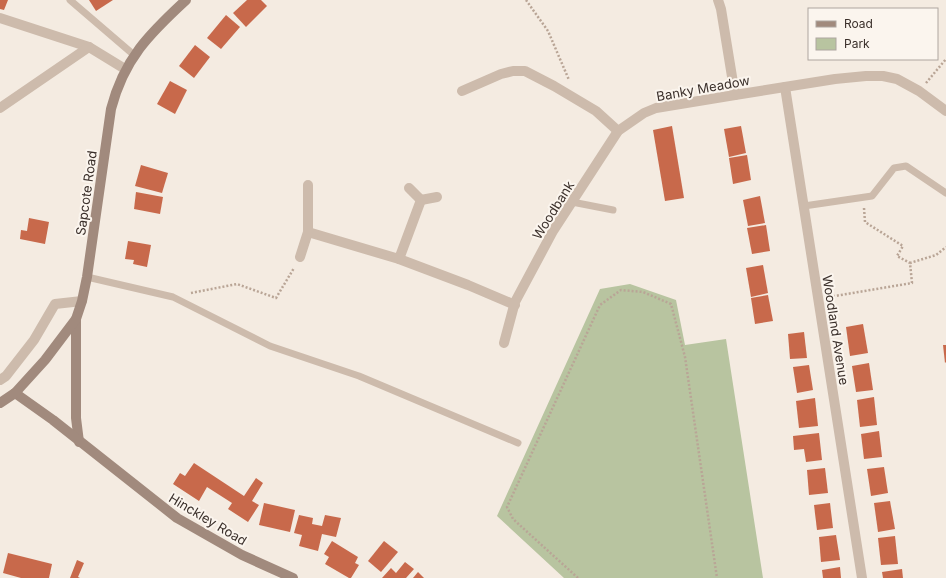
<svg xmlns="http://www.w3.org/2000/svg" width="946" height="578" viewBox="0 0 946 578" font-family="Inter,sans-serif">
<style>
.green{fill:#b8c4a0}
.building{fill:#c8694b}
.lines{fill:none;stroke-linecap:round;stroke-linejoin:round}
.path{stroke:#b9a596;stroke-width:2.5;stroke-dasharray:2 2;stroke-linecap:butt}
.lane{stroke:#cdbbac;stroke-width:7}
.street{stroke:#cdbbac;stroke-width:10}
.secondary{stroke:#a18a7d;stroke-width:10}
.labels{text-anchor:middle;stroke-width:4;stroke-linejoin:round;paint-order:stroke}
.street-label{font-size:13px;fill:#3b302b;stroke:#fbf5ee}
</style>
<rect width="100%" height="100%" fill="#f4ebe1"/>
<polygon class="green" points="630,284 676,300 685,345 726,339 763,578 564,578 497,516 600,289"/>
<g class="building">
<polygon points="0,0 8,0 4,10 0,9"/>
<polygon points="89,0 113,0 96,11"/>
<polygon points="247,0 261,0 267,6 246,27 233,13"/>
<polygon points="226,15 240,27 221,49 207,38"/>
<polygon points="195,45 210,57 194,78 179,66"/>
<polygon points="170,81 187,90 175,114 157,104"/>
<polygon points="672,126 684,198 665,201 653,130"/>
<polygon points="741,126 746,153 729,157 724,129"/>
<polygon points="747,155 751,180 733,184 729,158"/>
<polygon points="141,165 168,173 162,193 135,186"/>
<polygon points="136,192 163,197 160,214 134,209"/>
<polygon points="760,196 765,223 748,226 743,200"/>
<polygon points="29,218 49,222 45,244 20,239 21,230 27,231"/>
<polygon points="766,225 770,251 752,254 747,228"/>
<polygon points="128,241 151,245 147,267 133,264 134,260 125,259"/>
<polygon points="763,265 768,293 751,297 746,268"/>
<polygon points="768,295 773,321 755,324 751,298"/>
<polygon points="863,324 868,353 850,356 846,327"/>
<polygon points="804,332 807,358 790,359 788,334"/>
<polygon points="943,345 946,345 946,362 945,363"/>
<polygon points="869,363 873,390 856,392 852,366"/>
<polygon points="809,365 813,390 797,393 793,367"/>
<polygon points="874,397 877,425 860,427 857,400"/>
<polygon points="815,398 818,426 799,428 796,401"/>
<polygon points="879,431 882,457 864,459 861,434"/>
<polygon points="819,433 822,460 806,462 804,449 794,450 793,436"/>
<polygon points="194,463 244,496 256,478 263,483 252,501 259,505 248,522 228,509 232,503 207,487 199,501 173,484 180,473 185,476"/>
<polygon points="884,467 888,493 871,496 867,469"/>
<polygon points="825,468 828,493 809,495 807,470"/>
<polygon points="890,501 895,529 878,532 874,503"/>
<polygon points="264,503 295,510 290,532 259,525"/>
<polygon points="830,503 833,528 817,530 814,505"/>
<polygon points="299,515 313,518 312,524 322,526 325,515 341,518 336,537 322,534 318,551 299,546 302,535 294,533"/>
<polygon points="836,535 840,560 821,562 819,537"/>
<polygon points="895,536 898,564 881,565 878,538"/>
<polygon points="332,541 358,557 355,563 359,565 351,578 349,578 325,564 329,557 324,554"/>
<polygon points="384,541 398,552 381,572 368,561"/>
<polygon points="8,553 52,564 49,578 21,578 3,573"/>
<polygon points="77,560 84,563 78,577 80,578 70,578"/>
<polygon points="405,562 414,569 406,578 382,578 391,568 396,573"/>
<polygon points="840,567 841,578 823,578 822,570"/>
<polygon points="902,569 903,578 883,578 882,572"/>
<polygon points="418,572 424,578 413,578"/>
</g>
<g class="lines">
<g class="path">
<polyline points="526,0 548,31 569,80"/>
<polyline points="926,83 946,59"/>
<polyline points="864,208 865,222 903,246 897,256 910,263"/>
<polyline points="191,293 237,284 276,298 294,268"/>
<polyline points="829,297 912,283 910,263 936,255 946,247"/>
<polyline points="578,578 513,519 507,507 600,305 621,290 643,292 671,304 685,357 717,578"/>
</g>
<g class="lane">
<polyline points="70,0 134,55"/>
<polyline points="572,202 613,210"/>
<polyline points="804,206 872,196 894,168 906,166 946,193"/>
<polyline points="87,277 173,297 270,346 359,376 518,443"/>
</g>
<g class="street">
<polyline points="718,0 721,9 735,95"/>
<polyline points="0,18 89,47 125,69"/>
<polyline points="785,87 862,578"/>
<polyline points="462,91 501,74 513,71 525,71 554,86 596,111 618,131"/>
<polyline points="0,108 89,47"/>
<polyline points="409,188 421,200 437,197"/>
<polyline points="308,232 399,259 468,285 515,305"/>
<polyline points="300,257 308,232 308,185"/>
<polyline points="399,259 421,200"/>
<polyline points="504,343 515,302 553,231 618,131 644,113 656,108 735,95 835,79 866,76 883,76 897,79 919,91 946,111"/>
<polyline points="0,380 6,376 34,340 55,304 82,301"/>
</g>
<g class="secondary">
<polyline points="76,319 76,418 79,442"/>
<polyline points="15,393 53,420 177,518 242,555 293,578"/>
<path d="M0,403L15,393L45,360L76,319L82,301L87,277L111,109C124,59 149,34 186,0"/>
</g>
</g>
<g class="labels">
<g class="street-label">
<text transform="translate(703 88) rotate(-10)" y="5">Banky Meadow</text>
<text transform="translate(86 193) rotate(-82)" y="5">Sapcote Road</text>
<text transform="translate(553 210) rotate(-58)" y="5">Woodbank</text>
<text transform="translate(836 330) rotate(81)" y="5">Woodland Avenue</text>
<text transform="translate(208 519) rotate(31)" y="5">Hinckley Road</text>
</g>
</g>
<rect x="808" y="8" width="130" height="52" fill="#fbf5ee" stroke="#aea6a0"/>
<rect x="816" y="21" width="20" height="6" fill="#a18a7d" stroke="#aea6a0"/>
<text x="844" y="28" font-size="12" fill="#3b302b">Road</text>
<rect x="816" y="38" width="20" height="12" fill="#b8c4a0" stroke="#aea6a0"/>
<text x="844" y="48" font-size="12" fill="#3b302b">Park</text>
</svg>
